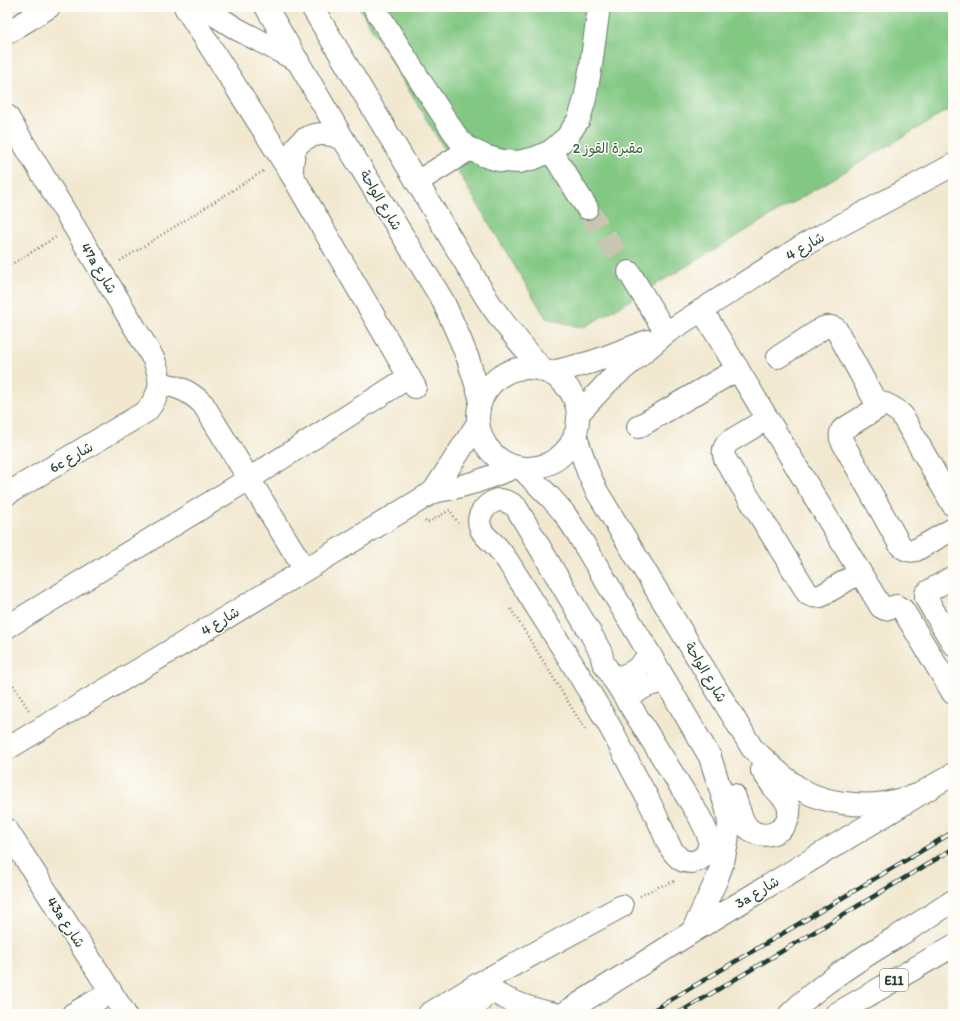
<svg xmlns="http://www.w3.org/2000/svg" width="960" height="1021" viewBox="0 0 960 1021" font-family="Itim,'Playpen Sans Arabic',sans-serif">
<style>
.green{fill:#82c883;stroke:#50825c}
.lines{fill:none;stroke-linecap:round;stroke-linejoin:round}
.minor-tunnel{stroke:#c8c6b1;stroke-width:22;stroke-dasharray:22 11;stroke-linecap:butt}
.minor-casing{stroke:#69796b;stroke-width:24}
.highway-casing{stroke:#69796b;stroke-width:24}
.path{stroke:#69796b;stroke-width:2.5;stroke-dasharray:1 3;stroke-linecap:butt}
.minor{stroke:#fff;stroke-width:22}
.highway{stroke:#fff;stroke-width:22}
.rail-casing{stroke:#1f3d34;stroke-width:4.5}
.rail{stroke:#fdfcf7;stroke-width:3;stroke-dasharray:9;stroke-linecap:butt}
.labels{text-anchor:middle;stroke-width:3;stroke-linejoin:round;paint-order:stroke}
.shield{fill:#fdfcf7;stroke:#62766e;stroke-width:1}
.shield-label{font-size:13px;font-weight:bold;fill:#1f3d34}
.park-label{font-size:14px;fill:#386048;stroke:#fdfcf7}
.street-label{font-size:14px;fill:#1f3d34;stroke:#fdfcf7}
</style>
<rect width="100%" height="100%" fill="#fdfcf7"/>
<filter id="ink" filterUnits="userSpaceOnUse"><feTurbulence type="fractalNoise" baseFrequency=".025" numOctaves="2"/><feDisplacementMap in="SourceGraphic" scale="8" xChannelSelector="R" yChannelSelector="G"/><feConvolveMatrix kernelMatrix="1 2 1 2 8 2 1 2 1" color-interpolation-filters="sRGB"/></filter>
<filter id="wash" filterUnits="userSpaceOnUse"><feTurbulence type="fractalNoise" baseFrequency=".012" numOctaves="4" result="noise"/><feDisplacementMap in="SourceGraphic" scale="16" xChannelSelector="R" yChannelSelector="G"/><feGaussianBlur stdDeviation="0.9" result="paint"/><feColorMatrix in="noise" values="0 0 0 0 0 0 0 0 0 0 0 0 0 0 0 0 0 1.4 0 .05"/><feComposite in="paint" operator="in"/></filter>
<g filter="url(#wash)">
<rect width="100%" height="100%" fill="#f2e8d0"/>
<polygon class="green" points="359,7 953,7 953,107 583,328 546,318"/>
</g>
<g filter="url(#ink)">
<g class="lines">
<polyline class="minor-tunnel" points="587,208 629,272"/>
<g class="minor-casing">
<g id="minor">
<polyline points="185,7 292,175 415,387"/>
<polyline points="202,7 237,29 298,61"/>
<polyline points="266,7 345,142 443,301 460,339 468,359 481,400"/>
<path d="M312,7L487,299C504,325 524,348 544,371"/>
<polyline points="374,7 421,82 459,140 470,149 485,156 502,161 519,162 535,158 551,151 567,137 579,119 585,99 591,65 599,7"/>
<polyline points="7,33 49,7"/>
<path d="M7,116C56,197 106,278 154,360C163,383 161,392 147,411L7,494"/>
<polyline points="551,151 587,208"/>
<path d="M292,175C292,167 292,158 295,150C300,137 318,132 331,135C336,136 341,139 345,142"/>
<polyline points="417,182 470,149"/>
<polyline points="629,272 666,333"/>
<polyline points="702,310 881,607 885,609 896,606 903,610 953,693"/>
<path d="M778,357L823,328C828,326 831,326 836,329L873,397C883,405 893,405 902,415L953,505"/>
<circle cx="528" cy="418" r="50"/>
<polyline points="549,373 592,362 648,341"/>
<path d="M160,384C179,386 189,391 203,404L305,570"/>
<path d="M884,404L842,430C840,434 840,437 842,441L900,545C905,550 909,552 916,550L953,529"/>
<polyline points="578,414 608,382 666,333 802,246 953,165"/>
<path d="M767,419L730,441C724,446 722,451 725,459L808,594C813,597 816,597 821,596L860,572"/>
<polyline points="638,427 738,369"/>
<path d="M575,434L588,472L596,490L752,748C768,762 784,780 804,791C826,803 860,807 884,803C895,801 906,798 917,795"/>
<polyline points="521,468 551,498 564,513 576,531 649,653 710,757 727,810 729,824 727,843 723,862 716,881 692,932"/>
<polyline points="433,492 454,488 476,482 516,467"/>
<path d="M497,500C505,500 510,502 516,507L592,636L601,653L603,662L699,816C705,828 715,843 705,855C702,859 697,861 692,862C687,862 681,861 678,857C668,849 664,831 658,820C654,811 650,803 646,795C635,776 625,756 615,736C582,676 543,618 507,560C503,555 500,550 495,545C490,540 484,536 481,529C475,516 485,505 497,500Z"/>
<polyline points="953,577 929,591 926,594 926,598 953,644"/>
<polyline points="7,627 249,479 409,377"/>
<path d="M613,679C631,674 640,670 649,653"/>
<path d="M627,701C639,688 649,683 666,682"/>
<polyline points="7,749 305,570 433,492 478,423"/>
<path d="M734,795C738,805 741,822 749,829C766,844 795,828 788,805C785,798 779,793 774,788C770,782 766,776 762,770"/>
<polyline points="7,830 111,992 125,1014"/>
<path d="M480,983C487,987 494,993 501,996C518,1005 536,1010 555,1014"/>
<polyline points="73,1014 111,992"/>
<polyline points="429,1014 480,983 622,906"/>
<polyline points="467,1014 477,1005 490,989"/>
<polyline points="563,1014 692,932 953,774"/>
</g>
</g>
<g class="highway-casing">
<g id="highway">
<path d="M790,1014C819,985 854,963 888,942C910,929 932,915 953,901"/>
<polyline points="836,1014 953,946"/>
</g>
</g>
<g class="path">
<polyline points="120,261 265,170"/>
<polyline points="7,267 56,237"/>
<polyline points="425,521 427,523 450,510 458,523"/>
<polyline points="511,609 586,731"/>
<polyline points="7,675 30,712"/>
<polyline points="640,896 658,887 676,881"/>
</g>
<use href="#minor" class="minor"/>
<use href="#highway" class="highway"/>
<g class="rail-casing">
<g id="rail">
<polyline points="647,1014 953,832"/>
<polyline points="677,1014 953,849"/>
</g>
</g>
<use href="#rail" class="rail"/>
</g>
</g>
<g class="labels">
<rect class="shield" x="880" y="969" width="28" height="22" rx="3"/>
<g class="shield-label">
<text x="894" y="985">E11</text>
</g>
<g class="park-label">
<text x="608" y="153">مقبرة القوز 2</text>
</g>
<g class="street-label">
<text transform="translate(381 200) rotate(59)" y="5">شارع الواحة</text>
<text transform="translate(805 246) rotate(-30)" y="5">شارع 4</text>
<text transform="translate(99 268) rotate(59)" y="5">47a شارع</text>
<text transform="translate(71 457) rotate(-30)" y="5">6c شارع</text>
<text transform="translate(220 621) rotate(-31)" y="5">شارع 4</text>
<text transform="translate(706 672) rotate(59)" y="5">شارع الواحة</text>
<text transform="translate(757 892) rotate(-31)" y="5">3a شارع</text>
<text transform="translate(66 922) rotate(57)" y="5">43a شارع</text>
</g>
</g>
<rect width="960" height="1021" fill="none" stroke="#fdfcf7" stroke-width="24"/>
</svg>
